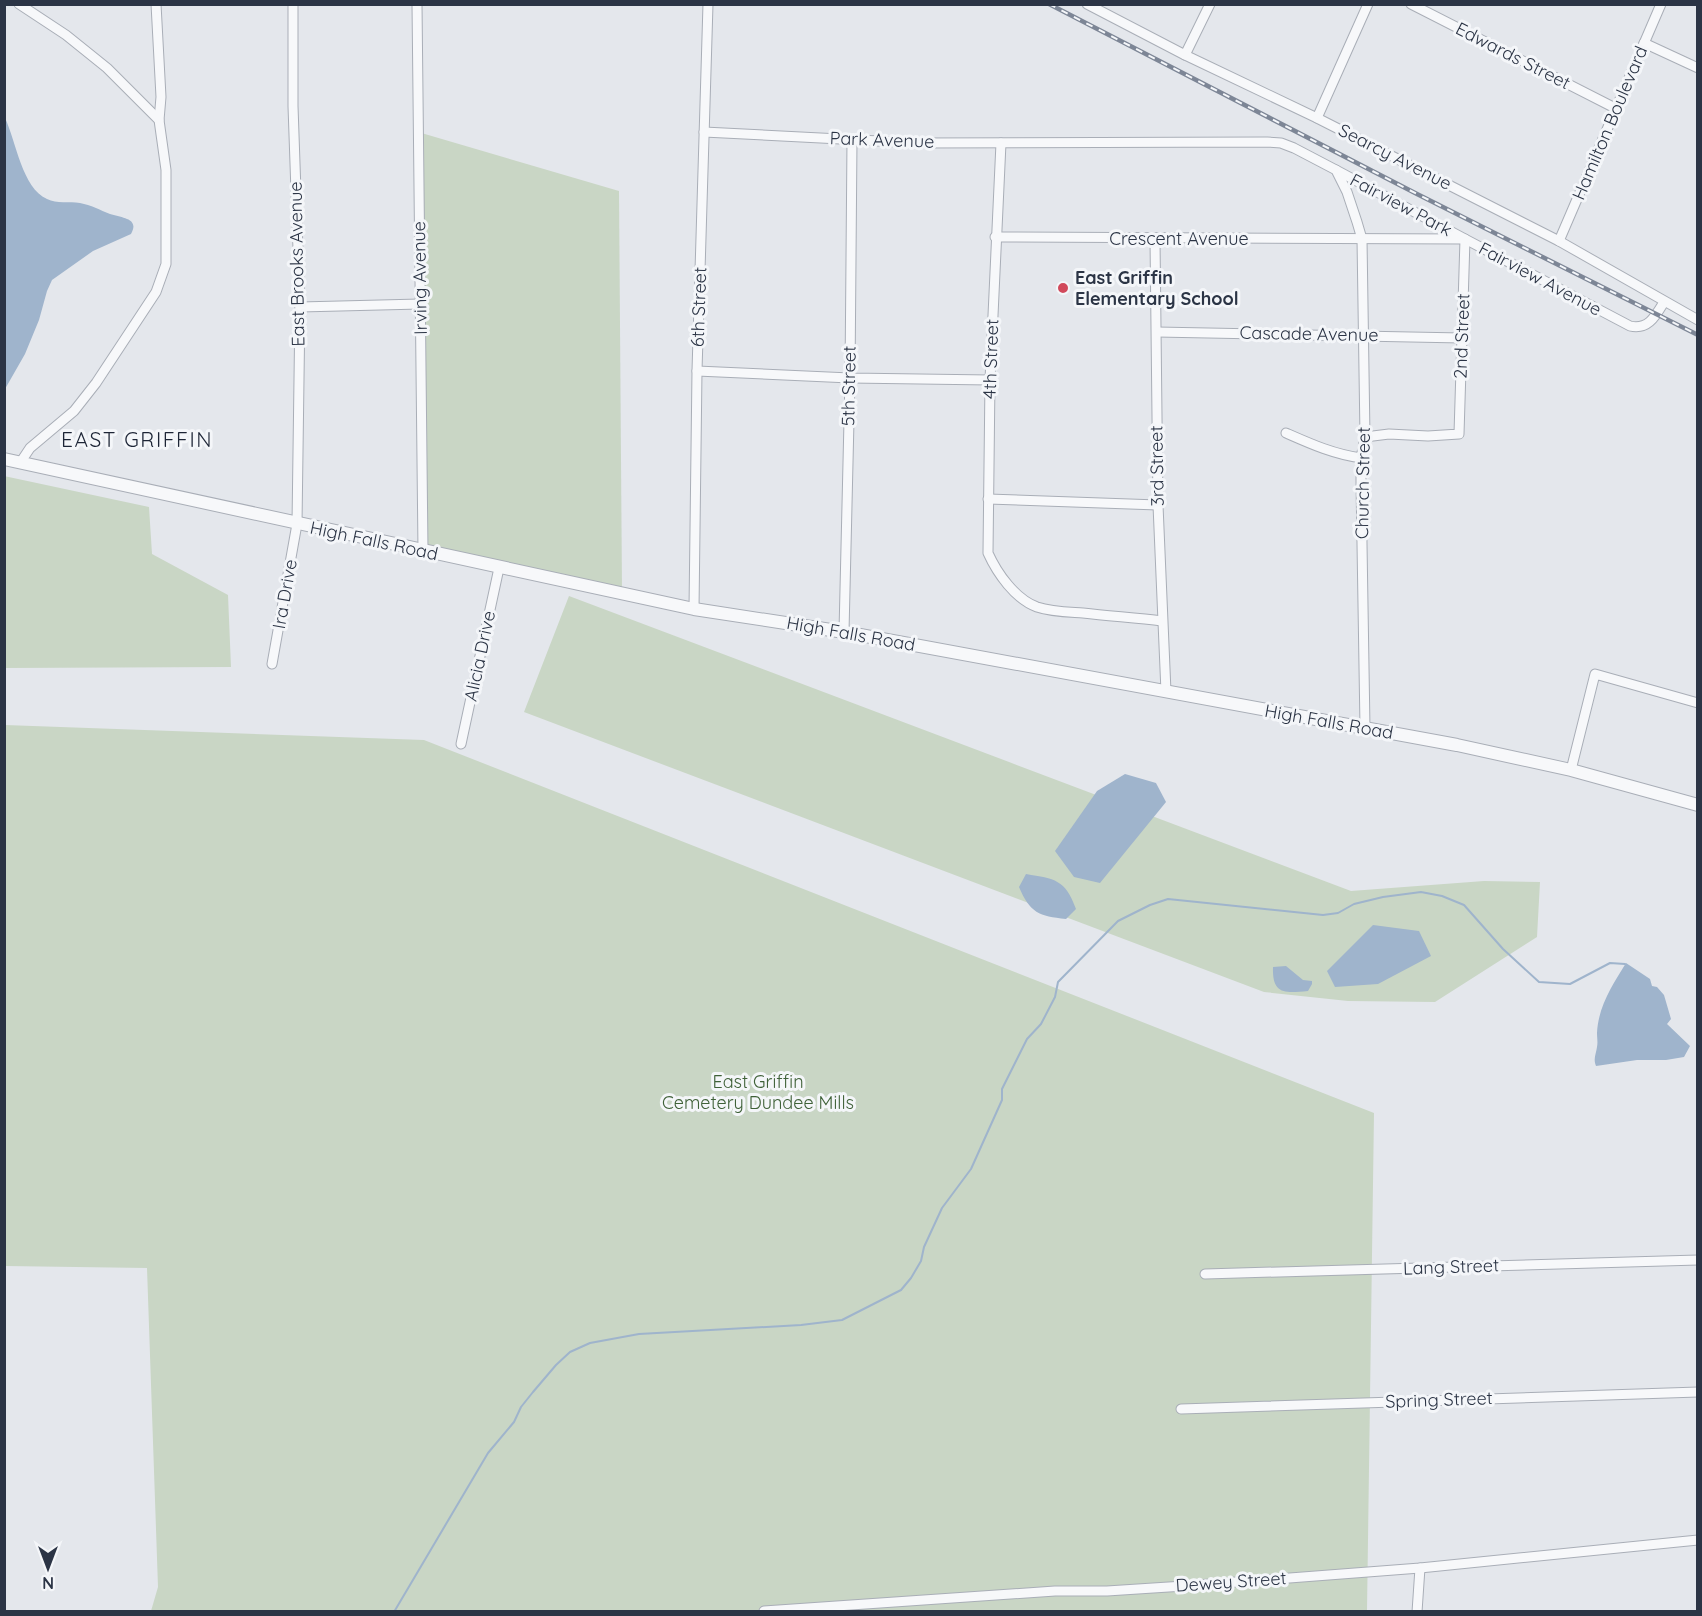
<svg xmlns="http://www.w3.org/2000/svg" width="1702" height="1616" viewBox="0 0 1702 1616" font-family="Quicksand,sans-serif">
<style>
.green{fill:#c9d6c5}
.water{fill:#9fb4cc}
.lines{fill:none;stroke-linecap:round;stroke-linejoin:round}
.stream{stroke:#9fb4cc;stroke-width:2}
.minor-casing{stroke:#a9aeb7;stroke-width:11}
.tertiary-casing{stroke:#a9aeb7;stroke-width:14}
.minor{stroke:#f7f8fa;stroke-width:9}
.tertiary{stroke:#f7f8fa;stroke-width:12}
.rail-casing{stroke:#7d8696;stroke-width:4.5}
.rail{stroke:#f4f6f9;stroke-width:2;stroke-dasharray:7;stroke-linecap:butt}
.poi-dot{fill:#d1495b;stroke:#f4f6f9;stroke-width:2}
.labels{text-anchor:middle;stroke-width:6;stroke-linejoin:round;paint-order:stroke}
.street-label{font-size:18px;fill:#2b3445;stroke:#f4f6f9}
.poi-label{font-size:18px;font-weight:bold;fill:#2b3445;stroke:#f4f6f9;text-anchor:start}
.park-label{font-size:18px;fill:#3f6138;stroke:#f4f6f9}
.quarter-label{font-size:21px;letter-spacing:1.5px;fill:#1d2536;stroke:#f4f6f9}
</style>
<rect width="100%" height="100%" fill="#e4e7ec"/>
<g class="green">
<polygon points="418,132 619,191 622,591 424,549"/>
<polygon points="4,476 149,507 152,554 228,595 231,667 5,668"/>
<polygon points="569,596 1351,891 1484,881 1540,882 1537,937 1435,1002 1348,1001 1264,992 524,712"/>
<polygon points="5,725 424,740 1374,1113 1367,1611 151,1611 158,1587 147,1268 5,1266"/>
</g>
<g class="water">
<path d="M5,118C16,141 22,188 47,199C57,204 69,201 80,203C91,205 100,210 110,214C122,218 140,218 131,234L93,251L52,280L47,291L39,320L25,354L5,389Z"/>
<polygon points="1125,774 1156,783 1166,802 1100,883 1074,877 1055,851 1097,791"/>
<path d="M1026,874C1055,879 1065,879 1076,909L1066,919C1039,916 1030,913 1019,887Z"/>
<polygon points="1373,925 1419,931 1431,956 1378,984 1335,987 1327,971"/>
<path d="M1626,963L1650,979L1652,986L1657,987L1664,995L1671,1019L1667,1024L1690,1046L1684,1057L1666,1060H1637L1596,1066C1593,1059 1596,1054 1597,1047C1598,1042 1597,1038 1597,1033C1598,1007 1613,984 1626,963Z"/>
<path d="M1286,966L1303,980L1312,981V984L1308,991C1285,993 1272,995 1273,967Z"/>
</g>
<g class="lines">
<polyline class="stream" points="394,1612 488,1453 514,1422 521,1407 533,1392 556,1365 570,1352 590,1343 639,1334 801,1325 842,1320 901,1290 911,1278 921,1261 924,1247 942,1208 971,1169 1002,1100 1002,1089 1027,1039 1041,1024 1055,997 1058,982 1118,921 1150,905 1168,899 1323,915 1338,913 1354,904 1383,897 1421,892 1442,896 1464,905 1503,949 1539,982 1570,984 1610,963 1625,964"/>
<g class="minor-casing">
<g id="minor">
<polyline points="19,4 66,35 107,68 159,120 166,170 166,264 156,292 96,383 74,411 30,448 20,463"/>
<polyline points="156,4 161,97 159,120"/>
<polyline points="417,4 423,551"/>
<polyline points="1087,4 1185,55 1317,118 1559,241 1698,320"/>
<polyline points="1411,4 1615,108"/>
<polyline points="1644,43 1698,68"/>
<polyline points="1185,55 1210,4"/>
<polyline points="1317,118 1368,4"/>
<polyline points="704,132 918,143 1267,142 1281,143 1294,148 1336,170 1347,192 1357,222 1362,239 1365,437 1361,458 1361,482 1365,728"/>
<path d="M1001,143L990,380L988,553C997,573 1015,599 1037,607C1052,612 1068,612 1083,613C1110,616 1136,618 1162,621"/>
<polyline points="1336,170 1465,239 1459,434 1428,436 1389,434 1365,437"/>
<path d="M995,237L1465,239L1630,326C1648,330 1655,317 1664,302"/>
<polyline points="1155,239 1158,505 1166,692"/>
<polyline points="1559,241 1661,4"/>
<polyline points="300,307 420,304"/>
<polyline points="1157,332 1462,338"/>
<polyline points="697,371 850,378 990,380"/>
<path d="M1286,433C1311,444 1333,454 1361,458"/>
<polyline points="988,499 1158,505"/>
<polyline points="694,609 697,371 708,4"/>
<polyline points="844,632 850,378 852,140"/>
<polyline points="272,664 297,524 300,307 293,106 293,4"/>
<polyline points="461,744 499,568"/>
<polyline points="1571,770 1595,674 1698,703"/>
<polyline points="1205,1274 1698,1260"/>
<polyline points="1181,1409 1698,1392"/>
<polyline points="764,1611 1055,1591 1107,1591 1184,1586 1420,1568 1698,1540"/>
<polyline points="1417,1612 1420,1568"/>
</g>
</g>
<g class="tertiary-casing">
<polyline id="tertiary" points="4,459 694,609 844,632 1457,745 1571,770 1698,805"/>
</g>
<use href="#minor" class="minor"/>
<use href="#tertiary" class="tertiary"/>
<g class="rail-casing">
<polyline id="rail" points="1049,4 1417,194 1698,335"/>
</g>
<use href="#rail" class="rail"/>
</g>
<circle class="poi-dot" cx="1063" cy="288" r="6"/>
<g class="labels">
<g class="street-label">
<text transform="translate(1513 56) rotate(27)" y="6">Edwards Street</text>
<text transform="translate(1610 123) rotate(-67)" y="6">Hamilton Boulevard</text>
<text transform="translate(882 140) rotate(2)" y="6">Park Avenue</text>
<text transform="translate(1395 157) rotate(27)" y="6">Searcy Avenue</text>
<text transform="translate(1401 205) rotate(28)" y="6">Fairview Park</text>
<text x="1179" y="245">Crescent Avenue</text>
<text transform="translate(297 264) rotate(-91)" y="6">East Brooks Avenue</text>
<text transform="translate(420 278) rotate(-91)" y="6">Irving Avenue</text>
<text transform="translate(1540 279) rotate(28)" y="6">Fairview Avenue</text>
<text transform="translate(699 307) rotate(-88)" y="6">6th Street</text>
<text transform="translate(1309 334) rotate(1)" y="6">Cascade Avenue</text>
<text transform="translate(1462 336) rotate(-88)" y="6">2nd Street</text>
<text transform="translate(991 359) rotate(-88)" y="6">4th Street</text>
<text transform="translate(849 386) rotate(-89)" y="6">5th Street</text>
<text transform="translate(1157 466) rotate(-91)" y="6">3rd Street</text>
<text transform="translate(1363 483) rotate(-89)" y="6">Church Street</text>
<text transform="translate(374 541) rotate(12)" y="6">High Falls Road</text>
<text transform="translate(285 594) rotate(-80)" y="6">Ira Drive</text>
<text transform="translate(851 634) rotate(10)" y="6">High Falls Road</text>
<text transform="translate(480 656) rotate(-78)" y="6">Alicia Drive</text>
<text transform="translate(1329 722) rotate(10)" y="6">High Falls Road</text>
<text transform="translate(1451 1267) rotate(-2)" y="6">Lang Street</text>
<text transform="translate(1439 1400) rotate(-2)" y="6">Spring Street</text>
<text transform="translate(1231 1582) rotate(-4)" y="6">Dewey Street</text>
</g>
<g class="poi-label">
<text x="1075" y="284">East Griffin<tspan x="1075" dy="21">Elementary School</tspan></text>
</g>
<g class="park-label">
<text x="758" y="1088">East Griffin<tspan x="758" dy="21">Cemetery Dundee Mills</tspan></text>
</g>
<g class="quarter-label">
<text x="137" y="447">EAST GRIFFIN</text>
</g>
</g>
<rect width="1702" height="1616" fill="none" stroke="#2b3445" stroke-width="12"/>
<g transform="translate(48 1568) rotate(180)" stroke="#f4f6f9" stroke-width="4.5" paint-order="stroke">
<path d="M0-4.5L10 22L0 15L-10 22Z" fill="#2b3445"/>
<text y="-9" font-size="16" font-weight="bold" text-anchor="middle" fill="#2b3445">N</text>
</g>
</svg>
